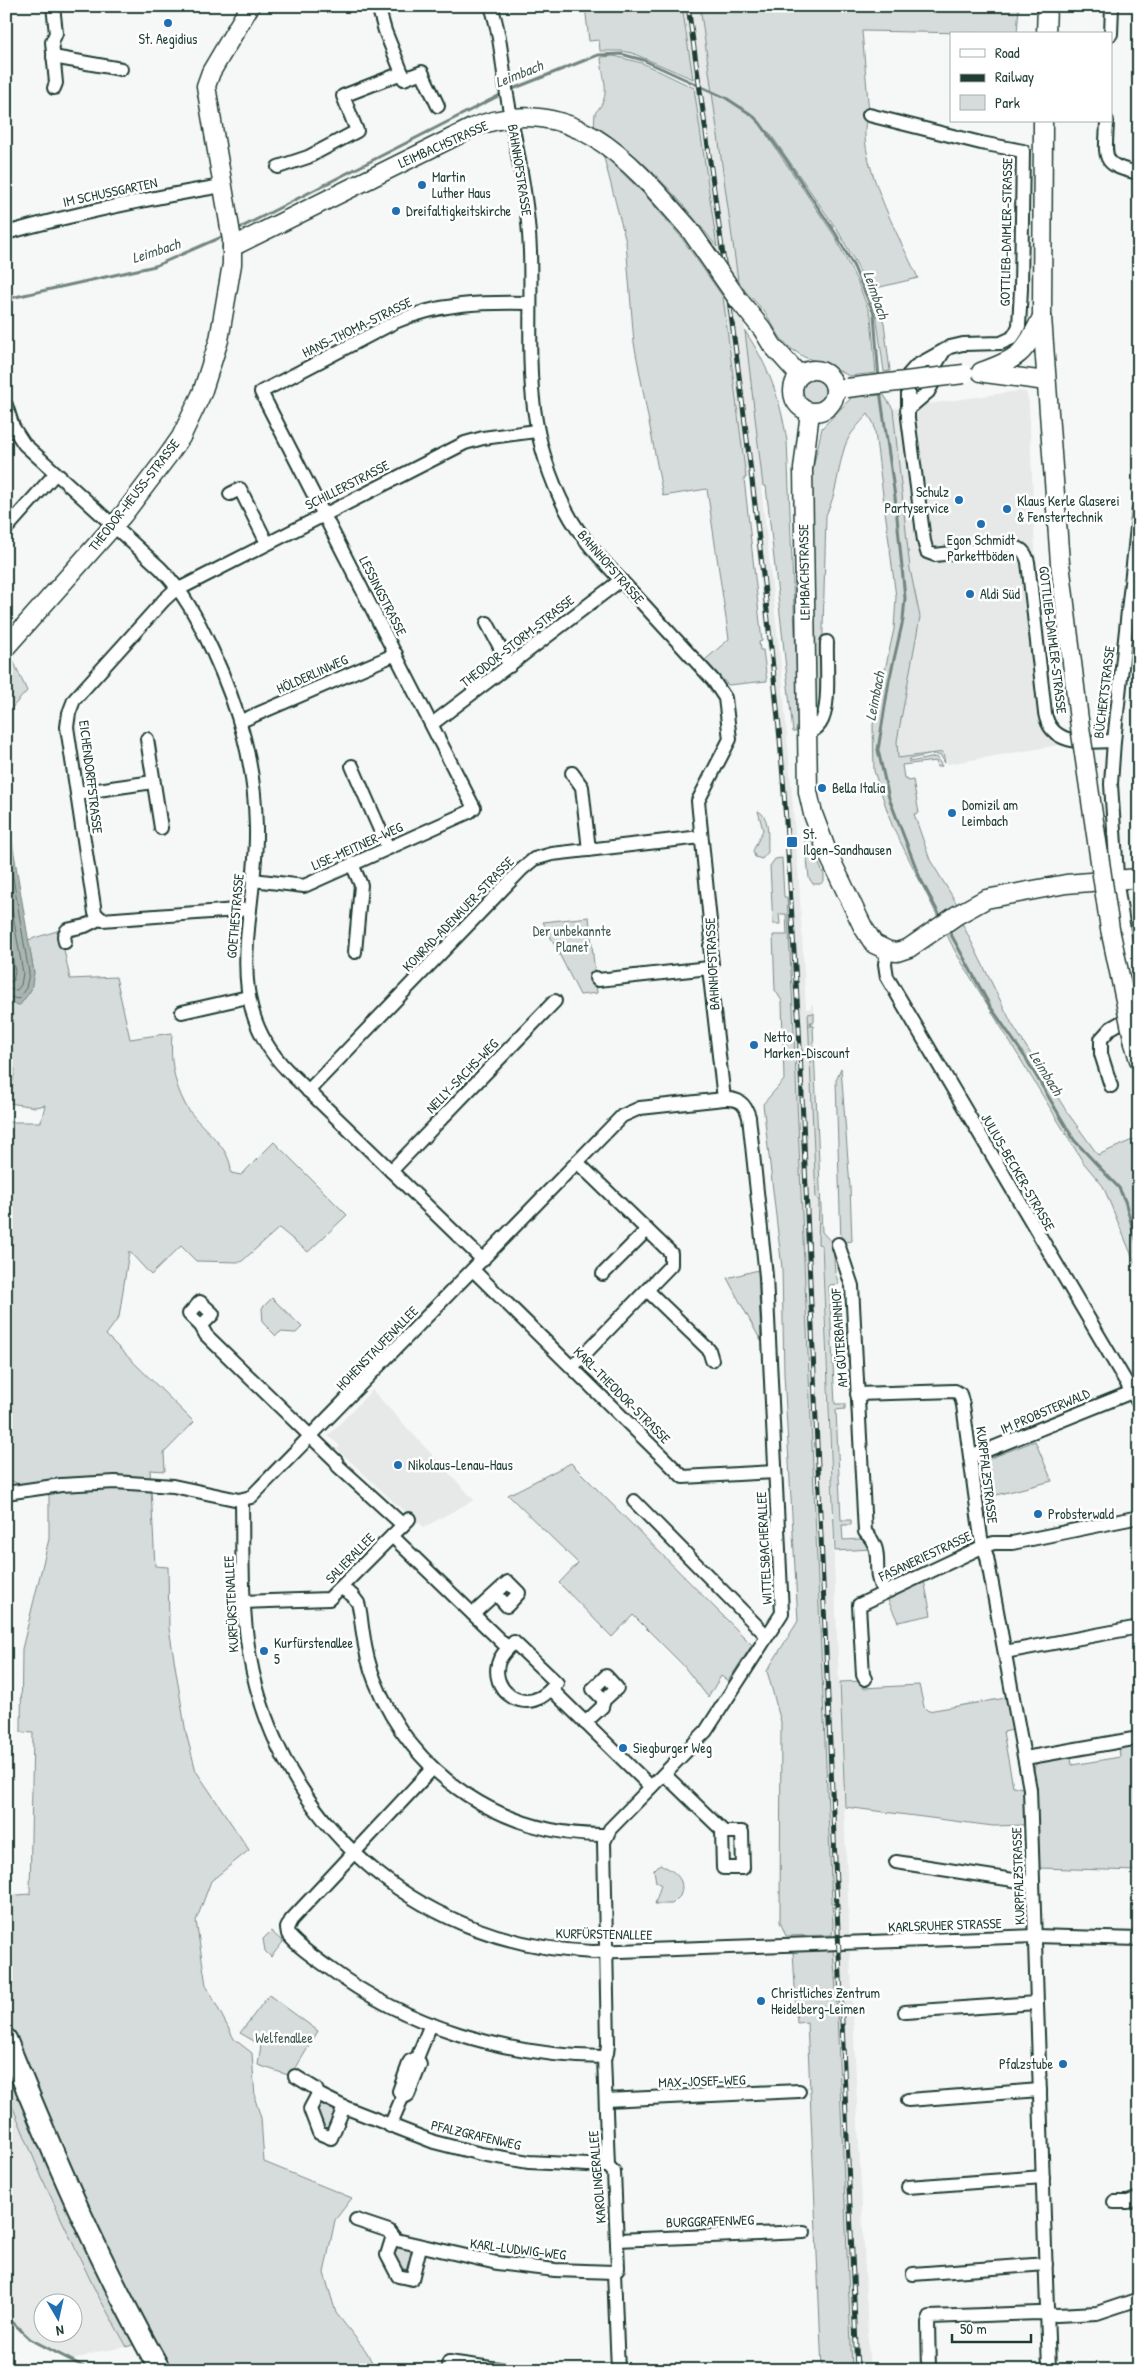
<svg xmlns="http://www.w3.org/2000/svg" width="1145" height="2376" viewBox="0 0 1145 2376" font-family="'Patrick Hand',sans-serif">
<style>
.built{fill:#e6e9e8;fill-rule:evenodd}
.green{fill:#d6dcdb;stroke:#7a8c88}
.water{fill:#aab5b1;stroke:#72857f}
.lines{fill:none;stroke-linecap:round;stroke-linejoin:round}
.shore{stroke:#576d66;stroke-width:1}
.stream{stroke:#72857f;stroke-width:3}
.street-casing{stroke:#1f3d34;stroke-width:16}
.secondary-casing{stroke:#1f3d34;stroke-width:21}
.primary-casing{stroke:#1f3d34;stroke-width:24}
.street{stroke:#fff;stroke-width:12}
.secondary{stroke:#fff;stroke-width:18}
.primary{stroke:#fff;stroke-width:20}
.rail-casing{stroke:#1f3d34;stroke-width:5}
.rail{stroke:#fff;stroke-width:3;stroke-dasharray:9;stroke-linecap:butt}
.secondary-bridge-casing{stroke:#1f3d34;stroke-width:21;stroke-linecap:butt}
.secondary-bridge{stroke:#fff;stroke-width:18}
.poi-dot{fill:#1f6fb2;stroke:#fff;stroke-width:2}
.labels{text-anchor:middle;stroke-width:5;stroke-linejoin:round;paint-order:stroke}
.poi-label{font-size:14px;fill:#1f3d34;stroke:#fff;text-anchor:start}
.street-label{font-size:14px;fill:#1f3d34;stroke:#fff}
.park-label{font-size:14px;fill:#445d55;stroke:#fff}
.water-label{font-size:15px;font-style:italic;fill:#49615a;stroke:#fff}
</style>
<rect width="100%" height="100%" fill="#f6f7f7"/>
<filter id="ink" filterUnits="userSpaceOnUse"><feTurbulence type="fractalNoise" baseFrequency=".02" numOctaves="2"/><feDisplacementMap in="SourceGraphic" scale="10" xChannelSelector="R" yChannelSelector="G"/><feConvolveMatrix kernelMatrix="1 2 1 2 8 2 1 2 1" color-interpolation-filters="sRGB"/></filter>
<g filter="url(#ink)">
<g class="built">
<polygon points="682,6 700,6 733,236 763,472 763,486 761,487 782,675 799,882 806,1009 811,1009 811,1005 813,1004 813,1050 850,1952 869,2358 871,2370 852,2370 787,897 789,896 779,756 749,478 746,478 715,238"/>
<polygon points="1018,391 1026,392 1029,403 1035,552 1052,712 1058,726 1059,745 948,764 941,751 898,759 897,741 920,617 910,569 893,409"/>
<polygon points="372,1390 474,1500 424,1527 394,1502 337,1449 340,1446 328,1436"/>
<path d="M6,2091L42,2178L96,2292L127,2347L97,2352L71,2361L29,2340L6,2318ZM42,2304H72V2334H42Z"/>
</g>
<g class="green">
<polygon points="585,6 682,6 693,79 632,53 622,51 600,51 599,40 589,41"/>
<path d="M700,6H1019L1017,34L862,31L869,113C850,148 902,243 918,278L872,289L884,323L890,371L884,372L876,313L857,265L838,231L769,132L766,134L834,235L858,283L871,316L876,373L849,376L830,366L804,357L790,348L780,337L764,311L746,292L738,280Z"/>
<path d="M614,56L642,63L694,88L717,247C683,203 646,159 599,128L594,129L595,113C613,94 602,80 601,57Z"/>
<polygon points="603,154 645,195 681,237 723,297 746,478 744,478 762,641 759,642 760,650 763,650 767,681 728,685 705,660 729,639 707,489 663,496 634,343 626,242"/>
<path d="M745,331C769,367 780,398 787,441L799,729H796V732H793L766,486H763Z"/>
<circle cx="814" cy="391" r="14"/>
<path d="M884,395L893,409L910,569L920,617L897,741L898,758L943,752L945,763L941,756L934,754L909,759V762L936,757L942,766L937,767L936,761L902,765L904,778H907L908,781L913,780L919,813L914,814L930,860L957,904L948,912L954,928L962,923L1012,1024L1067,1112L1098,1155L1139,1137V1273L1103,1186L1083,1162L956,953L892,825L874,771L873,725L894,629L896,597L874,424L868,414C859,424 849,434 845,446C837,470 838,491 826,515L821,705L815,722L811,477L822,428L852,397Z"/>
<polygon points="12,658 27,691 6,714 6,664"/>
<path d="M758,811C771,817 767,839 768,852L762,859L755,857L753,851L763,830Z"/>
<polygon points="804,830 824,875 824,881 820,884 813,884 809,878"/>
<polygon points="782,858 784,897 787,897 793,1009 833,1925 832,1935 786,1936 780,1922 781,1722 767,1671 798,1621 784,1374 782,1268 763,1104 784,1080 782,1001 775,990 773,935 787,935 786,914 779,914 780,924 773,924 770,866 775,859"/>
<polygon points="589,917 597,993 580,995 543,922"/>
<path d="M60,930L70,979L116,977L130,1039L172,1033C170,1059 173,1081 185,1104C197,1127 232,1145 231,1173L241,1175L274,1142L347,1215L308,1252L279,1228L241,1262L196,1261L181,1246L151,1275L129,1251L119,1317L106,1335L194,1422L164,1453L165,1471L150,1470L155,1566L168,1567L169,1628L186,1733L196,1771L249,1850L211,1881L196,1921L206,1985L234,2039L252,2053L255,2099L261,2118L264,2162L352,2198L335,2220L324,2273L336,2313L366,2351L376,2370H169L125,2293L43,2112L6,2025V1896L30,1894L33,1733L21,1732L22,1649L49,1539V1495L6,1479V1122H41L45,1105L35,1107L9,1103L15,1069L6,1067V999L12,1004L34,973L28,940Z"/>
<polygon points="814,1013 814,1022 810,1022 811,1026 813,1026 822,1232 833,1244 835,1273 839,1284 829,1285 830,1299 840,1299 840,1304 830,1305 835,1404 845,1404 845,1409 836,1410 841,1520 851,1520 851,1525 842,1525 843,1540 861,1539 871,1549 835,1551 822,1245 818,1244 819,1201 816,1198 808,1014"/>
<polygon points="841,1068 850,1187 852,1241 841,1243 836,1080"/>
<polygon points="758,1270 761,1341 727,1278"/>
<polygon points="272,1298 302,1327 296,1333 280,1332 276,1336 263,1323 262,1308"/>
<polygon points="1035,1441 1052,1481 981,1499 975,1464"/>
<polygon points="571,1463 752,1645 728,1681 721,1676 708,1697 682,1664 633,1615 612,1637 559,1583 578,1563 508,1495"/>
<polygon points="924,1580 931,1615 898,1622 887,1598"/>
<polygon points="863,1681 863,1688 919,1685 924,1707 928,1711 1006,1698 1013,1730 1003,1732 1013,1786 1023,1788 1025,1825 993,1826 845,1807 840,1682"/>
<polygon points="1139,1744 1139,1871 1039,1868 1034,1768 1037,1763 1068,1757 1071,1758 1072,1765 1120,1757 1119,1747"/>
<path d="M660,1864C673,1871 687,1878 680,1896L672,1904H655L661,1885L656,1882L654,1870Z"/>
<polygon points="271,1931 283,1942 271,1957 265,1951 263,1939"/>
<polygon points="833,1950 836,1990 852,2370 822,2370 807,2022 797,2023 793,1951"/>
<polygon points="269,1995 318,2031 291,2076 258,2065 261,2045 240,2033"/>
<polygon points="6,2060 137,2343 127,2347 96,2292 42,2178 6,2091"/>
<polygon points="319,2102 336,2110 329,2129 321,2127 315,2109"/>
<polygon points="395,2244 413,2250 408,2270 400,2268 392,2254"/>
</g>
<polygon class="water" points="6,806 34,973 31,990 20,1005 12,1004 6,999"/>
<g class="lines">
<g class="shore">
<polyline points="6,836 29,973 26,988 18,999 6,996"/>
<polyline points="6,875 23,973 21,985 17,990 6,989"/>
<polyline points="6,921 15,972 13,981 6,982"/>
</g>
<g class="stream">
<polyline points="510,90 598,55 621,54 643,60 726,98 752,115 760,123 785,158 836,234 854,267 874,314 879,379"/>
<polyline points="236,230 504,93"/>
<polyline points="6,299 155,266 226,235"/>
<polyline points="880,391 895,497 905,598 903,620 889,681 878,750 889,798 920,878 941,918"/>
<polyline points="947,927 990,1006 1025,1057 1074,1140 1119,1188 1125,1201 1139,1251"/>
<polyline points="6,2316 30,2339 90,2370"/>
</g>
<g class="street-casing">
<g id="street">
<polyline points="53,6 56,33 52,42 56,83 54,88"/>
<polyline points="378,6 385,31 402,73"/>
<path d="M491,6C501,35 502,65 507,95C516,147 528,198 530,251C533,347 519,419 566,510C582,541 608,566 632,592C659,621 686,651 713,680L725,698L730,739L698,801L712,941L710,946L712,964L709,968L724,1099"/>
<polyline points="1111,34 1112,6"/>
<polyline points="53,57 121,69"/>
<path d="M869,115L981,143L1023,151L1021,289L1019,326L1016,332L1012,338L1001,343L963,344L950,347L916,366L908,375V418L924,541L927,552L935,555L1010,546C1021,548 1025,551 1028,562L1045,713C1051,747 1087,742 1114,741"/>
<path d="M1107,121C1106,157 1099,165 1139,173"/>
<polyline points="278,167 308,157 357,131 343,96 402,73 404,79 422,72 438,106"/>
<path d="M6,233C78,213 149,198 222,186"/>
<path d="M6,405L13,427L24,444L160,568C184,592 198,620 212,650C239,709 255,763 256,828C258,913 218,1000 287,1070L483,1260"/>
<polyline points="907,410 928,392 933,383 936,364 944,351"/>
<polyline points="230,494 240,489 267,543"/>
<polyline points="6,529 55,474"/>
<polyline points="178,587 164,600 74,700 69,713 67,727 95,913 102,920 250,909"/>
<polyline points="179,589 465,443 483,438 536,431"/>
<polyline points="487,623 510,666"/>
<polyline points="241,721 396,654"/>
<polyline points="432,724 621,580"/>
<path d="M807,733C812,731 817,729 820,724C831,709 826,662 827,642"/>
<polyline points="147,739 161,828"/>
<polyline points="352,766 388,848"/>
<polyline points="572,773 582,787 589,850"/>
<polyline points="77,793 153,782"/>
<polyline points="352,864 361,885 355,952"/>
<path d="M253,880L304,886L469,812L474,808L261,392L395,322C439,303 482,302 529,303"/>
<polyline points="65,942 64,936 67,930 85,926 99,919"/>
<polyline points="887,951 885,964 887,977 1139,1404"/>
<polyline points="596,978 598,980 709,968"/>
<polyline points="182,1012 248,997"/>
<polyline points="1111,1086 1101,1054 1101,1039 1111,1028 1134,1015 1136,1009 1118,891 1111,784 1114,741 1139,509"/>
<polyline points="308,1091 521,870 534,859 552,854 701,837"/>
<polyline points="391,1171 555,1001"/>
<path d="M838,1244L852,1286L865,1532C887,1553 869,1569 884,1592"/>
<polyline points="473,1270 683,1477 775,1472"/>
<polyline points="603,1274 647,1230"/>
<polyline points="647,1290 709,1350 712,1360"/>
<polyline points="201,1326 213,1314 200,1302 189,1314 201,1326 206,1335 336,1461 338,1466 403,1525"/>
<polyline points="572,1367 671,1265 671,1253 577,1162"/>
<polyline points="857,1394 955,1391 960,1394 963,1405 981,1538 987,1557 1030,1789 1049,2370"/>
<polyline points="970,1457 1132,1392"/>
<path d="M6,1493L61,1485L115,1482L173,1486L239,1500L251,1497L622,1116L640,1108L724,1099C738,1098 745,1103 749,1117L766,1276L782,1613L706,1731L610,1829L604,1842L608,2044L607,2053L604,2057L608,2166L614,2172L618,2268L614,2272L618,2370"/>
<path d="M242,1500C243,1557 240,1617 253,1673C290,1835 428,1946 593,1952L1035,1936L1139,1939"/>
<polyline points="634,1501 767,1636"/>
<polyline points="392,1536 508,1648"/>
<path d="M341,1588L352,1595L358,1603C361,1612 361,1623 363,1633C365,1649 369,1666 375,1681C412,1776 504,1837 607,1835"/>
<polyline points="244,1602 329,1599 409,1519"/>
<polyline points="473,1614 508,1582 519,1593 507,1606 496,1594"/>
<path d="M514,1642L557,1683C552,1688 546,1695 539,1698C517,1709 492,1688 498,1664C500,1655 508,1649 514,1642Z"/>
<polyline points="1005,1652 1139,1627"/>
<polyline points="865,1679 863,1675 859,1605 984,1546 994,1543 1012,1543 1139,1517"/>
<polyline points="551,1689 651,1787"/>
<polyline points="585,1723 602,1707 604,1700 593,1689 606,1676 617,1688 604,1700"/>
<polyline points="1025,1758 1139,1738"/>
<path d="M433,1768L291,1920L287,1928L288,1934C298,1947 315,1958 329,1968C408,2027 506,2056 604,2057"/>
<polyline points="664,1774 722,1830 723,1868 743,1868 742,1832 723,1832"/>
<polyline points="896,1862 1033,1883"/>
<polyline points="905,2012 1037,2003"/>
<polyline points="295,2076 316,2089 318,2094 344,2107 434,2142 481,2154 529,2162 608,2166"/>
<polyline points="318,2094 310,2109 319,2133 331,2138 344,2107"/>
<polyline points="402,2098 408,2095 420,2065 417,2058"/>
<polyline points="606,2100 799,2091"/>
<polyline points="908,2100 1040,2090"/>
<polyline points="390,2126 402,2098 399,2091 410,2061 417,2058 431,2024"/>
<polyline points="908,2187 1043,2177"/>
<polyline points="1114,2202 1128,2202 1139,2198"/>
<polyline points="356,2220 389,2231 396,2240"/>
<polyline points="617,2240 804,2232"/>
<polyline points="420,2247 412,2279 398,2276 387,2255 392,2239 497,2263 555,2270 614,2272"/>
<polyline points="913,2274 1046,2264"/>
<polyline points="447,2370 449,2362 506,2370"/>
<polyline points="929,2370 928,2323 930,2317 1039,2313 1057,2315 1097,2313 1139,2299"/>
</g>
</g>
<g class="secondary-casing">
<g id="secondary">
<polyline points="1046,34 1047,6"/>
<polyline points="1043,121 1042,317 1060,563 1079,720"/>
<path d="M232,247L474,127C573,90 632,163 690,230"/>
<polyline points="763,330 772,345 799,375"/>
<circle cx="814" cy="391" r="21"/>
<path d="M981,372C1020,358 1024,354 1042,317"/>
<polyline points="985,373 1046,381"/>
<polyline points="810,412 803,469 808,792 813,814 828,854 863,927 874,944 889,951 897,952 909,948 957,915 986,899 1066,884 1139,878"/>
<polyline points="6,647 123,515 167,457 181,437 202,393 219,340 232,264 232,240 206,86 211,72 250,6"/>
<polyline points="1134,1043 1139,1060"/>
</g>
</g>
<g class="primary-casing">
<path id="primary" d="M6,2039C52,2152 100,2264 160,2370"/>
</g>
<use href="#street" class="street"/>
<use href="#secondary" class="secondary"/>
<use href="#primary" class="primary"/>
<g class="rail-casing">
<path id="rail" d="M688,6C723,250 757,494 780,739C788,835 792,931 799,1027L857,2370"/>
</g>
<use href="#rail" class="rail"/>
<g class="secondary-bridge-casing">
<g id="secondary-bridge">
<polyline points="690,230 737,298 763,330"/>
<polyline points="847,388 964,374"/>
<polyline points="1079,720 1110,929 1134,1043"/>
</g>
</g>
<use href="#secondary-bridge" class="secondary-bridge"/>
</g>
</g>
<g class="poi-dot">
<circle cx="168" cy="23" r="5"/>
<circle cx="422" cy="185" r="5"/>
<circle cx="396" cy="211" r="5"/>
<circle cx="959" cy="500" r="5"/>
<circle cx="1007" cy="509" r="5"/>
<circle cx="981" cy="524" r="5"/>
<circle cx="970" cy="594" r="5"/>
<circle cx="822" cy="788" r="5"/>
<circle cx="952" cy="813" r="5"/>
<rect x="786" y="836" width="12" height="12" rx="2.5"/>
<circle cx="754" cy="1045" r="5"/>
<circle cx="398" cy="1465" r="5"/>
<circle cx="1038" cy="1514" r="5"/>
<circle cx="264" cy="1651" r="5"/>
<circle cx="623" cy="1748" r="5"/>
<circle cx="761" cy="2001" r="5"/>
<circle cx="1063" cy="2064" r="5"/>
</g>
<g class="labels">
<g class="poi-label">
<text x="168" y="44" text-anchor="middle">St. Aegidius</text>
<text x="432" y="182">Martin<tspan x="432" dy="16">Luther Haus</tspan></text>
<text x="406" y="216">Dreifaltigkeitskirche</text>
<text x="949" y="497" text-anchor="end">Schulz<tspan x="949" dy="16">Partyservice</tspan></text>
<text x="1017" y="506">Klaus Kerle Glaserei<tspan x="1017" dy="16">&amp; Fenstertechnik</tspan></text>
<text x="981" y="545" text-anchor="middle">Egon Schmidt<tspan x="981" dy="16">Parkettböden</tspan></text>
<text x="980" y="599">Aldi Süd</text>
<text x="832" y="793">Bella Italia</text>
<text x="962" y="810">Domizil am<tspan x="962" dy="16">Leimbach</tspan></text>
<text x="803" y="839">St.<tspan x="803" dy="16">Ilgen-Sandhausen</tspan></text>
<text x="764" y="1042">Netto<tspan x="764" dy="16">Marken-Discount</tspan></text>
<text x="408" y="1470">Nikolaus-Lenau-Haus</text>
<text x="1048" y="1519">Probsterwald</text>
<text x="274" y="1648">Kurfürstenallee<tspan x="274" dy="16">5</tspan></text>
<text x="633" y="1753">Siegburger Weg</text>
<text x="771" y="1998">Christliches Zentrum<tspan x="771" dy="16">Heidelberg-Leimen</tspan></text>
<text x="1053" y="2069" text-anchor="end">Pfalzstube</text>
</g>
<g class="street-label">
<text transform="translate(443 144) rotate(-24)" y="5">LEIMBACHSTRASSE</text>
<text transform="translate(520 170) rotate(81)" y="5">BAHNHOFSTRASSE</text>
<text transform="translate(110 192) rotate(-12)" y="5">IM SCHUSSGARTEN</text>
<text transform="translate(1006 232) rotate(-89)" y="5">GOTTLIEB-DAIMLER-STRASSE</text>
<text transform="translate(357 327) rotate(-26)" y="5">HANS-THOMA-STRASSE</text>
<text transform="translate(347 485) rotate(-27)" y="5">SCHILLERSTRASSE</text>
<text transform="translate(134 495) rotate(-52)" y="5">THEODOR-HEUSS-STRASSE</text>
<text transform="translate(611 567) rotate(49)" y="5">BAHNHOFSTRASSE</text>
<text transform="translate(804 572) rotate(-91)" y="5">LEIMBACHSTRASSE</text>
<text transform="translate(383 596) rotate(63)" y="5">LESSINGSTRASSE</text>
<text transform="translate(1053 640) rotate(83)" y="5">GOTTLIEB-DAIMLER-STRASSE</text>
<text transform="translate(517 641) rotate(-38)" y="5">THEODOR-STORM-STRASSE</text>
<text transform="translate(312 674) rotate(-24)" y="5">HÖLDERLINWEG</text>
<text transform="translate(1104 692) rotate(-83)" y="5">BÜCHERTSTRASSE</text>
<text transform="translate(91 777) rotate(83)" y="5">EICHENDORFFSTRASSE</text>
<text transform="translate(357 846) rotate(-24)" y="5">LISE-MEITNER-WEG</text>
<text transform="translate(458 914) rotate(-46)" y="5">KONRAD-ADENAUER-STRASSE</text>
<text transform="translate(235 916) rotate(-85)" y="5">GOETHESTRASSE</text>
<text transform="translate(712 964) rotate(-93)" y="5">BAHNHOFSTRASSE</text>
<text transform="translate(462 1076) rotate(-46)" y="5">NELLY-SACHS-WEG</text>
<text transform="translate(1018 1172) rotate(60)" y="5">JULIUS-BECKER-STRASSE</text>
<text transform="translate(839 1338) rotate(-94)" y="5">AM GÜTERBAHNHOF</text>
<text transform="translate(377 1348) rotate(-46)" y="5">HOHENSTAUFENALLEE</text>
<text transform="translate(622 1395) rotate(45)" y="5">KARL-THEODOR-STRASSE</text>
<text transform="translate(1045 1411) rotate(-23)" y="5">IM PROBSTERWALD</text>
<text transform="translate(987 1475) rotate(83)" y="5">KURPFALZSTRASSE</text>
<text transform="translate(764 1548) rotate(-93)" y="5">WITTELSBACHERALLEE</text>
<text transform="translate(925 1556) rotate(-25)" y="5">FASANERIESTRASSE</text>
<text transform="translate(350 1558) rotate(-46)" y="5">SALIERALLEE</text>
<text transform="translate(231 1604) rotate(-93)" y="5">KURFÜRSTENALLEE</text>
<text transform="translate(1018 1876) rotate(-92)" y="5">KURPFALZSTRASSE</text>
<text transform="translate(945 1925) rotate(-2)" y="5">KARLSRUHER STRASSE</text>
<text transform="translate(604 1934) rotate(1)" y="5">KURFÜRSTENALLEE</text>
<text transform="translate(702 2081) rotate(-2)" y="5">MAX-JOSEF-WEG</text>
<text transform="translate(476 2135) rotate(13)" y="5">PFALZGRAFENWEG</text>
<text transform="translate(597 2177) rotate(-95)" y="5">KAROLINGERALLEE</text>
<text transform="translate(710 2221) rotate(-2)" y="5">BURGGRAFENWEG</text>
<text transform="translate(518 2249) rotate(7)" y="5">KARL-LUDWIG-WEG</text>
</g>
<g class="park-label">
<text x="572" y="936">Der unbekannte<tspan x="572" dy="16">Planet</tspan></text>
<text x="284" y="2043">Welfenallee</text>
</g>
<g class="water-label">
<text transform="translate(519 74) rotate(-22)" y="5">Leimbach</text>
<text transform="translate(156 251) rotate(-18)" y="5">Leimbach</text>
<text transform="translate(876 295) rotate(71)" y="5">Leimbach</text>
<text transform="translate(875 696) rotate(-79)" y="5">Leimbach</text>
<text transform="translate(1046 1073) rotate(58)" y="5">Leimbach</text>
</g>
</g>
<rect width="1145" height="2376" fill="none" stroke="#fff" stroke-width="25"/>
<rect x="12" y="12" width="1120" height="2351" fill="none" stroke="#1f3d34" stroke-width="2" filter="url(#ink)"/>
<rect x="950" y="32" width="162" height="90" fill="#ffffff" stroke="#a5b1ae"/>
<rect x="960" y="49" width="25" height="8" fill="#ffffff" stroke="#a5b1ae"/>
<text x="995" y="58" font-size="15" fill="#1f3d34">Road</text>
<rect x="960" y="74" width="25" height="8" fill="#1f3d34" stroke="#a5b1ae"/>
<text x="995" y="82" font-size="15" fill="#1f3d34">Railway</text>
<rect x="960" y="95" width="25" height="15" fill="#d6dcdb" stroke="#a5b1ae"/>
<text x="995" y="108" font-size="15" fill="#1f3d34">Park</text>
<g transform="translate(58 2318) rotate(171)"><circle r="24" fill="#ffffff" stroke="#a5b1ae"/>
<path d="M0-4L9 19L0 12L-9 19Z" fill="#1f6fb2"/>
<text y="-8" font-size="14" font-weight="bold" text-anchor="middle" fill="#1f3d34">N</text>
</g>
<path d="M952 2334v8h79v-8" fill="none" stroke="#1f3d34" stroke-width="2.5"/>
<text x="960" y="2334" font-size="15" fill="#1f3d34" stroke="#ffffff" stroke-width="4" paint-order="stroke">50 m</text>
</svg>
